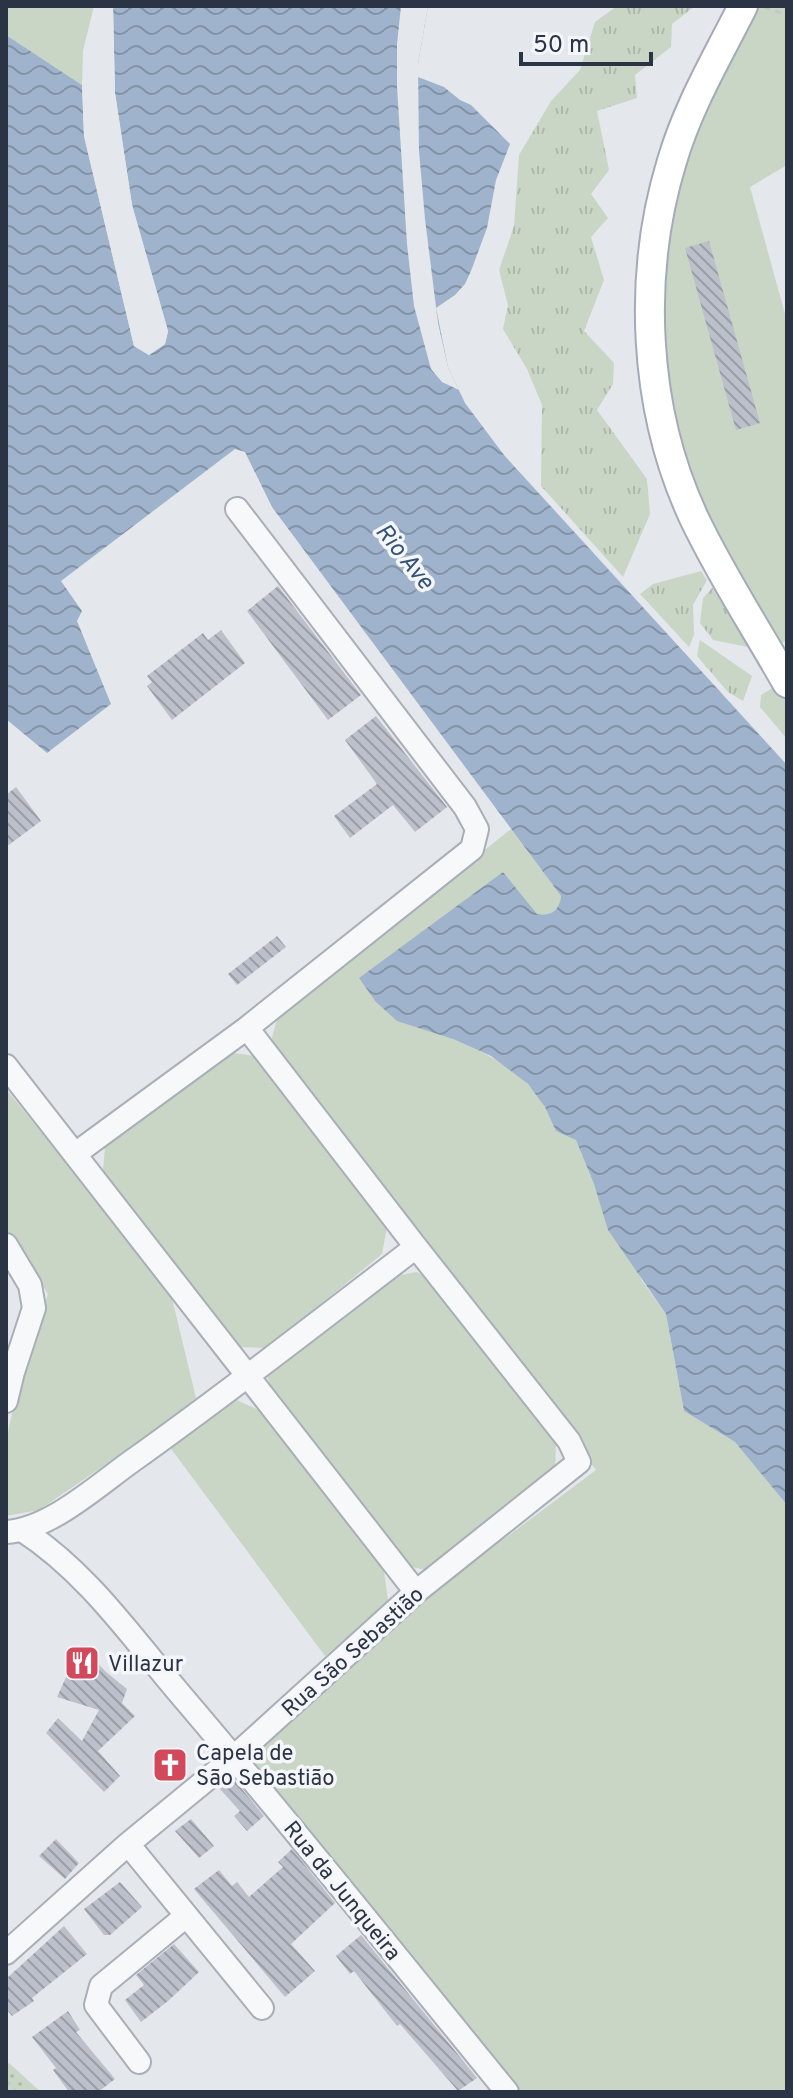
<svg xmlns="http://www.w3.org/2000/svg" width="793" height="2098" viewBox="0 0 793 2098" font-family="Overpass,sans-serif">
	<style>
		.grass { fill: #c9d6c5 }
		.park { fill: url(#park-tufts) }
		.garden { fill: url(#garden-dots) }
		.water { fill: url(#water-waves) }
		.pier { fill: #e4e7ec }
		.building { fill: url(#building-back-hatch) }
		.lines { fill: none; stroke-linecap: round; stroke-linejoin: round }
		.minor-casing { stroke: #a9aeb7; stroke-width: 26 }
		.major-casing { stroke: #a3abb8; stroke-width: 32 }
		.path { stroke: #c2c5cb; stroke-width: 3; stroke-dasharray: 6 6; stroke-linecap: butt }
		.minor { stroke: #f7f8fa; stroke-width: 22 }
		.major { stroke: #fff; stroke-width: 28 }
		.labels { text-anchor: middle; stroke-width: 7; stroke-linejoin: round; paint-order: stroke }
		.street-label { font-size: 22px; fill: #2b3445; stroke: #f4f6f9 }
		.poi-label { font-size: 22px; fill: #2b3445; stroke: #f4f6f9; text-anchor: start }
		.water-label { font-size: 24px; font-style: italic; fill: #34527a; stroke: #f4f6f9 }
	</style>
	<defs>
		<pattern id="park-tufts" width="24" height="20" patternUnits="userSpaceOnUse" patternTransform="scale(2)"><rect width="24" height="20" fill="#c9d6c5"/><path d="M3 7l-1-3M5 7V3M7 7l1-3M15 17l-1-3M17 17v-4M19 17l1-3" fill="none" stroke="#adb8ab"/></pattern>
		<pattern id="garden-dots" width="8" height="8" patternUnits="userSpaceOnUse" patternTransform="scale(2)"><rect width="8" height="8" fill="#c9d6c5"/><path d="M2 2h.1M6 6h.1" fill="none" stroke="#adb8ab" stroke-width="1.8" stroke-linecap="round"/></pattern>
		<pattern id="water-waves" width="16" height="10" patternUnits="userSpaceOnUse" patternTransform="scale(2)"><rect width="16" height="10" fill="#9fb4cc"/><path d="M0 5q4-4 8 0t8 0" fill="none" stroke="#8293a7"/></pattern>
		<pattern id="building-back-hatch" width="6" height="6" patternUnits="userSpaceOnUse" patternTransform="scale(2)"><rect width="6" height="6" fill="#bbc0ca"/><path d="M-1 5l2 2M0 0l6 6M5-1l2 2" fill="none" stroke="#989da6"/></pattern>
	</defs>
	<rect width="100%" height="100%" fill="#e4e7ec"/>
	<path class="grass" d="M 6,6 L 94,6 L 83,51 L 82,85 L 6,35 Z
		M 755,6 L 787,6 L 787,165 L 750,187 L 787,321 L 787,640 L 777,646 L 705,513 L 684,468 L 668,404 L 660,286 L 668,215 L 700,115 Z
		M 777,685 L 787,703 L 787,739 L 760,707 L 761,695 Z
		M 511,829 L 561,896 C 559,911 552,916 537,914 L 453,1039 C 488,1054 525,1072 545,1107 C 550,1114 553,1123 556,1131 L 576,1139 L 594,1184 L 642,1281 L 666,1314 L 684,1411 L 735,1442 L 787,1505 L 787,2092 L 522,2092 L 252,1766 L 260,1742 L 428,1596 L 596,1470 L 271,1041 L 278,1016 Z
		M 233,1053 L 255,1056 L 387,1227 L 382,1254 L 267,1348 L 238,1347 L 103,1171 L 105,1147 Z
		M 6,1089 L 170,1290 L 196,1398 L 156,1430 L 39,1510 L 6,1516 L 6,1441 L 19,1381 L 48,1294 L 6,1229 Z
		M 417,1272 L 428,1279 L 556,1443 L 555,1473 L 430,1571 L 403,1565 L 275,1398 L 266,1374 L 390,1277 Z
		M 234,1399 L 259,1410 L 384,1571 L 389,1607 L 325,1656 L 169,1446 Z"/>
	<path class="park" d="M 617,6 L 695,6 L 672,24 L 671,47 L 635,75 L 637,98 L 597,111 L 609,170 L 591,194 L 608,218 L 591,237 L 604,280 L 584,331 L 614,363 L 613,384 L 597,410 L 647,479 L 650,514 L 623,577 L 541,486 L 542,405 L 527,369 L 503,329 L 508,305 L 499,270 L 514,226 L 519,155 L 551,101 L 580,70 L 595,22 Z
		M 701,571 L 707,580 L 693,605 L 694,635 L 689,647 L 640,594 L 653,584 Z
		M 714,586 L 753,648 L 713,640 L 700,623 L 703,598 Z
		M 700,640 L 752,676 L 743,701 L 728,692 L 697,656 Z"/>
	<path class="garden" d="M 9,2063 L 41,2092 L 6,2092 L 6,2065 Z"/>
	<path class="water" d="M 113,6 L 428,6 L 418,64 L 418,77 L 444,87 L 460,100 L 471,105 L 510,144 L 496,180 L 487,228 L 471,271 L 465,284 L 455,295 L 436,308 L 448,367 L 465,403 L 504,455 L 787,765 L 787,1505 L 735,1442 L 684,1411 L 666,1314 L 608,1230 L 594,1184 L 576,1140 L 556,1131 L 545,1107 L 528,1084 L 491,1056 L 453,1039 L 397,1021 L 376,1002 L 359,978 L 503,872 L 537,914 C 552,916 559,911 561,896 L 272,507 L 245,452 L 235,449 L 61,581 L 82,611 L 77,621 L 111,704 L 47,753 L 6,719 L 6,35 L 82,85 L 84,136 L 134,346 L 149,355 L 165,344 L 168,331 L 132,205 L 115,93 Z"/>
	<path class="pier" d="M 109,6 L 113,6 L 115,93 L 132,205 L 168,331 L 165,344 L 149,355 L 134,346 L 84,136 L 82,80 L 86,84 L 88,135 L 137,344 L 148,350 L 162,341 L 164,331 L 128,206 L 111,93 Z
		M 401,6 L 428,6 L 418,64 L 419,151 L 425,219 L 438,323 L 448,367 L 459,390 L 442,382 L 431,369 L 414,306 L 407,244 L 397,87 L 397,44 Z"/>
	<path class="building" d="M 709,241 L 760,423 L 736,430 L 685,248 Z
		M 278,586 L 361,695 L 328,720 L 247,611 Z
		M 221,630 L 245,663 L 172,720 L 147,686 L 152,682 L 147,676 L 203,633 L 208,640 Z
		M 376,716 L 447,807 L 415,832 L 393,805 L 350,838 L 334,816 L 377,784 L 345,740 Z
		M 16,787 L 41,821 L 6,847 L 6,795 Z
		M 277,936 L 286,947 L 237,985 L 228,974 Z
		M 78,1651 L 87,1652 L 106,1672 L 127,1689 L 122,1703 L 135,1716 L 98,1751 L 120,1776 L 104,1792 L 46,1733 L 58,1718 L 82,1741 L 99,1710 L 57,1697 Z
		M 233,1778 L 264,1816 L 247,1831 L 234,1816 L 240,1811 L 219,1788 Z
		M 191,1819 L 214,1846 L 199,1858 L 175,1831 Z
		M 56,1839 L 79,1863 L 65,1879 L 39,1856 Z
		M 292,1849 L 335,1903 L 291,1944 L 315,1971 L 285,1997 L 194,1889 L 219,1870 L 232,1886 L 237,1882 L 249,1897 L 283,1867 L 278,1862 Z
		M 120,1882 L 142,1907 L 110,1935 L 104,1935 L 84,1909 Z
		M 64,1926 L 87,1954 L 32,1998 L 34,2001 L 12,2016 L 6,2009 L 6,1979 Z
		M 361,1935 L 456,2052 L 477,2078 L 458,2091 L 400,2024 L 397,2026 L 354,1971 L 350,1974 L 336,1956 Z
		M 174,1944 L 199,1972 L 168,2001 L 141,2022 L 125,2000 L 144,1985 L 136,1975 Z
		M 68,2011 L 80,2030 L 76,2032 L 115,2079 L 98,2092 L 69,2092 L 53,2070 L 56,2068 L 32,2037 Z"/>
	<g class="lines">
		<defs>
			<path id="minor" d="M 6,1066 L 416,1592
				M 75,1154 L 247,1028 L 472,849 L 477,829 L 465,807 L 237,509
				M 6,1245 L 30,1285 L 34,1308 L 13,1372 L 6,1401
				M 22,1530 C 89,1573 135,1642 186,1701 C 295,1829 400,1961 507,2092
				M 6,1532 C 49,1530 97,1486 132,1461 C 229,1392 322,1319 416,1247
				M 128,1844 L 262,2008
				M 6,1953 L 128,1844 L 234,1757 L 416,1592 L 579,1462 L 569,1441 L 416,1247 L 247,1028
				M 139,2062 L 96,2005 L 101,1986 L 186,1916"/>
			<path id="major" d="M 743,6 C 718,56 688,106 672,161 C 637,275 643,409 694,518 C 721,575 756,628 787,683"/>
		</defs>
		<use href="#minor" class="minor-casing"/>
		<use href="#major" class="major-casing"/>
		<path class="path" d="M 764,7 L 787,15
			M 6,2080 L 16,2092"/>
		<use href="#minor" class="minor"/>
		<use href="#major" class="major"/>
	</g>
	<defs>
		<symbol id="restaurant-square" viewBox="-11 -11 22 22"><rect x="-9" y="-9" width="18" height="18" rx="4" fill="#d1495b" stroke="#f4f6f9"/><path d="M-5-6h1v4h1v-4h1v4h1v-4h1v5L-1.5 .5V6h-2V.5L-5-1ZM5-6V6H3V1.5H1.5Q1.5-4 5-6Z" fill="#fff"/></symbol>
		<symbol id="church-square" viewBox="-11 -11 22 22"><rect x="-9" y="-9" width="18" height="18" rx="4" fill="#d1495b" stroke="#f4f6f9"/><path d="M-1.2-6h2.4v3.5h3.3v2.4h-3.3V6h-2.4V-.1h-3.3v-2.4h3.3Z" fill="#fff"/></symbol>
	</defs>
	<g fill-rule="evenodd">
		<use href="#restaurant-square" x="62" y="1643" width="40" height="40"/>
		<use href="#church-square" x="150" y="1745" width="40" height="40"/>
	</g>
	<g class="labels">
		<g class="street-label">
			<text transform="translate(352 1651) rotate(-42)" y="8">Rua São Sebastião</text>
			<text transform="translate(343 1890) rotate(51)" y="8">Rua da Junqueira</text>
		</g>
		<g class="poi-label">
			<text x="108" y="1671">Villazur</text>
			<text x="196" y="1760">Capela de<tspan x="196" dy="25">São Sebastião</tspan></text>
		</g>
		<g class="water-label">
			<text transform="translate(405 556) rotate(51)" y="8">Rio Ave</text>
		</g>
	</g>
	<rect width="793" height="2098" fill="none" stroke="#2b3445" stroke-width="16"/>
	<path d="M521 52v12h130v-12" fill="none" stroke="#2b3445" stroke-width="4"/>
	<text x="533" y="52" font-size="24" fill="#2b3445" stroke="#f4f6f9" stroke-width="6" paint-order="stroke">50 m</text>
</svg>
